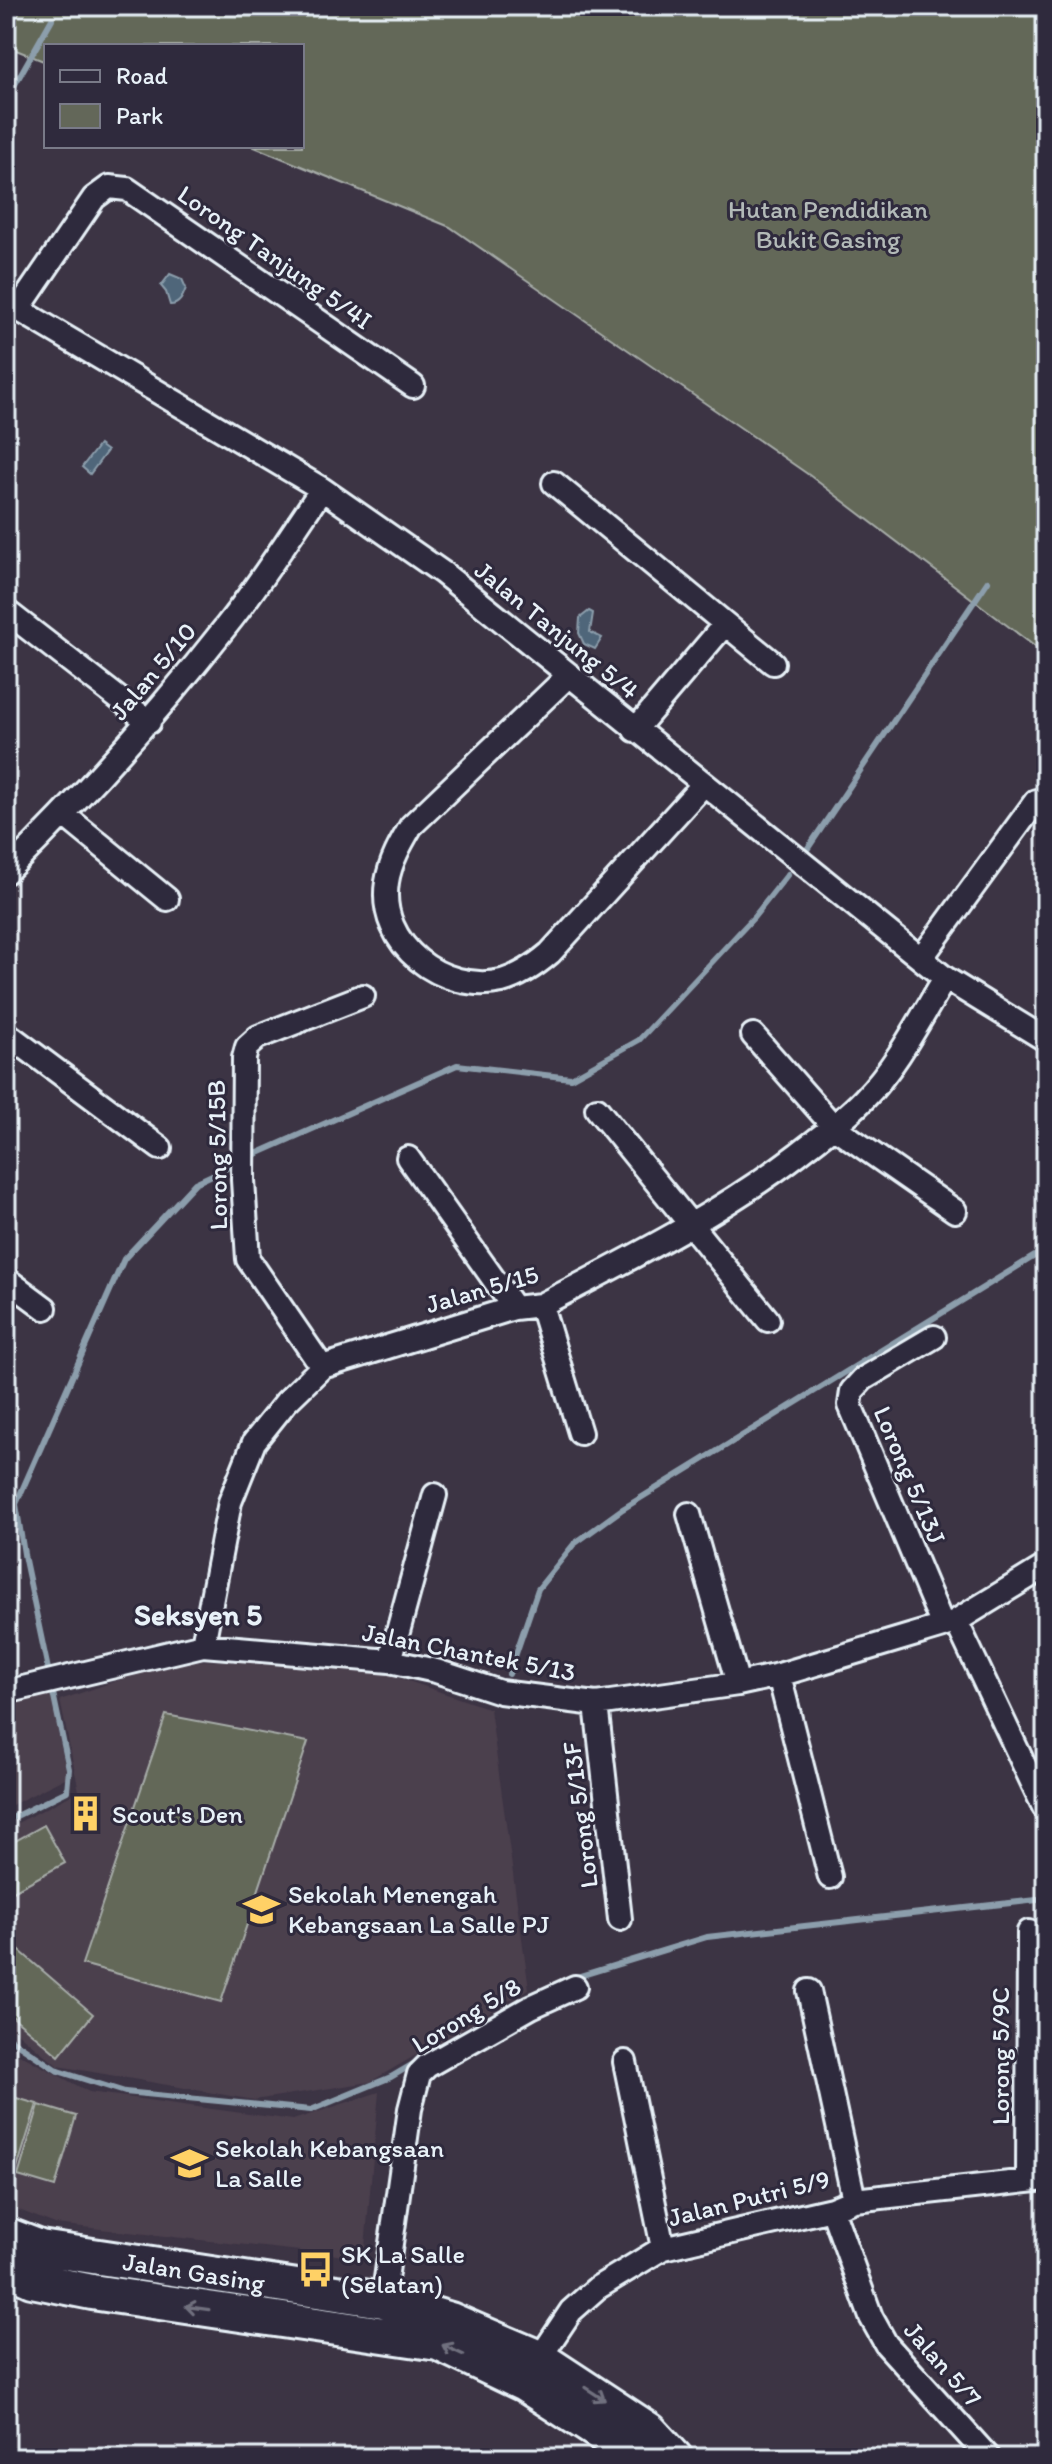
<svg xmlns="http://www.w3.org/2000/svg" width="1052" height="2464" viewBox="0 0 1052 2464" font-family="Itim,sans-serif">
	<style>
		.built { fill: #4c3f4d }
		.green { fill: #636759; stroke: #a6aca8; stroke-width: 2 }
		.water { fill: #4f667a; stroke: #8c9eac; stroke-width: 2 }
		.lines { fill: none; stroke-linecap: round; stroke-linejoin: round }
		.stream { stroke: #8c9eac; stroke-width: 6 }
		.street-casing { stroke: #e8f1f8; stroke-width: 28 }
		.primary-casing { stroke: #e8f1f8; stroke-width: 40 }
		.street { stroke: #2f2a3d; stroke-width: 22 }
		.primary { stroke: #2f2a3d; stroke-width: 34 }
		.oneway { stroke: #70707e }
		.labels { text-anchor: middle; stroke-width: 6; stroke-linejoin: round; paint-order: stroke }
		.park-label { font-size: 26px; fill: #b3bab8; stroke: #2f2a3d }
		.street-label { font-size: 26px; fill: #e8f1f8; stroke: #2f2a3d }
		.poi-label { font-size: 26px; fill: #e8f1f8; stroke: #2f2a3d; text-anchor: start }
		.quarter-label { font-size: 30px; font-weight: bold; fill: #e8f1f8; stroke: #2f2a3d }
	</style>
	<rect width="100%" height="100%" fill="#3c3444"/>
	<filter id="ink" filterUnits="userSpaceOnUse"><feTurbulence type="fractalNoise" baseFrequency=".0125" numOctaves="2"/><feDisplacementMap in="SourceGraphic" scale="16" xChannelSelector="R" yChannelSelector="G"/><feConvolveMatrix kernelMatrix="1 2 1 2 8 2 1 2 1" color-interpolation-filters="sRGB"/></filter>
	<g filter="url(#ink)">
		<path class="built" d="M 178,1660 L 226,1661 L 388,1674 L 490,1709 L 529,1989 L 370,2082 L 254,2100 L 58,2066 L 6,2023 L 6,1829 L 79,1791 L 60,1700 Z
			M 50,1692 L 67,1777 L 6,1808 L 6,1708 Z
			M 6,2047 L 89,2092 L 293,2120 L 379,2092 L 364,2258 L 55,2224 L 6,2205 Z"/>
		<path class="green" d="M 6,6 L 1046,6 L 1046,655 L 809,475 L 450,227 L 252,146 L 302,146 L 302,46 L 46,46 L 46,62 L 6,46 Z
			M 166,1715 L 308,1742 L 221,2002 L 82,1964 Z
			M 44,1825 L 65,1863 L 6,1895 L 6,1846 Z
			M 6,1939 L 93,2014 L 59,2056 L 6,2011 Z
			M 6,2095 L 37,2104 L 15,2175 L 6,2172 Z
			M 39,2105 L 76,2116 L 55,2187 L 18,2176 Z"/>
		<path class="water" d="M 170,274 L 182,279 L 186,288 C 183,296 180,305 170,305 L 166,292 L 161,286 Z
			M 99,445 L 107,451 L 90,474 L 82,467 Z
			M 589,611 L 593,613 L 590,632 L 602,638 L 595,649 L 584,644 L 579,633 L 580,618 Z"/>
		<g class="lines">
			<path class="stream" d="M 6,100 L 52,19
				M 804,854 L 988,581
				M 256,1154 L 457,1065 L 571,1078 L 639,1040 L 754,917 L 788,874
				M 509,1674 L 538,1589 L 574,1544 L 621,1510 L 1046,1249
				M 6,1821 L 67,1791 L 69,1769 L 25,1560 L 16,1504 L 124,1259 L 195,1183 L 227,1168
				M 570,1979 L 707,1937 L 1046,1899
				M 537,1993 L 559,1983
				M 6,2036 L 58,2071 L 125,2092 L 311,2110 L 391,2077 L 420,2060"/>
			<defs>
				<path id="street" d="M 6,302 L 322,489 L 443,573 L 945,978 L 1046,1040
					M 19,308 L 94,198 L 109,187 L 127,189 L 413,386
					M 554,483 L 773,663
					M 6,611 L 149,722
					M 569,675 L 411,826 C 401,843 390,862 387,882 C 377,945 443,994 502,981 C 520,976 536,965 550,953 L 703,785
					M 635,730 L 725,624
					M 64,815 L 167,899
					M 6,872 C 85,794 159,712 227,625 C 261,582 291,534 322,489
					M 922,957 L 1036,801
					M 6,1033 L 160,1148
					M 753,1035 L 834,1127 L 955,1211
					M 597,1109 L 768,1320
					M 408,1158 L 514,1308
					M 6,1279 L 45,1308
					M 541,1305 L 580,1433
					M 934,1337 L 863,1379 L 852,1391 L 850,1405 L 943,1626
					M 322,1367 L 248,1259 L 243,1180 L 244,1058 L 247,1047 L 258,1037 L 363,996
					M 689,1514 L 738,1684
					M 956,1621 L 1044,1807
					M 203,1645 L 230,1502 L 254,1442 L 286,1402 L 322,1367 L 514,1308 L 541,1305 C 631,1258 718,1215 798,1154 C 821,1136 844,1120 864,1099 C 898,1064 920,1019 945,978
					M 390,1661 L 435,1495
					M 779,1675 L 830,1877
					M 6,1692 L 203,1645 L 390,1661 L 436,1671 L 500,1692 L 596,1704 L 738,1684 L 779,1675 L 943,1626 L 956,1621 L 1046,1566
					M 596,1704 L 620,1919
					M 809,1991 L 854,2200
					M 625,2062 L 663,2248
					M 1028,2180 L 1029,1932
					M 832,2209 L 871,2317 L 886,2344 L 989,2458
					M 383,2300 L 410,2109 L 419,2074 L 427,2066 L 531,2007 L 575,1987
					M 533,2368 L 571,2311 L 597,2288 L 663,2248 L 832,2209 L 854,2200 L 1046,2179"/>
				<path id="primary" d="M 6,2235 L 40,2248 L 383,2300 L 450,2320 L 539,2358 L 650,2431 L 675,2458
					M 6,2268 L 32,2280 L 92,2292 L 438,2343 L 524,2384 L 639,2458"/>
			</defs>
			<use href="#street" class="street-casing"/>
			<use href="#primary" class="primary-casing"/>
			<use href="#street" class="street"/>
			<use href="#primary" class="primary"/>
		</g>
		<defs><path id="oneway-shaft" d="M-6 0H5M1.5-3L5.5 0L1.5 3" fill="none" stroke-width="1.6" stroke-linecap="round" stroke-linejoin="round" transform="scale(2)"/></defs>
		<g class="oneway">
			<use href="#oneway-shaft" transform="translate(197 2308) rotate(-172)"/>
			<use href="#oneway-shaft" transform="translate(453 2350) rotate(-155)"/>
			<use href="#oneway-shaft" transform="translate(595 2394) rotate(33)"/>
		</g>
	</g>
	<defs>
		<symbol id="building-bare" viewBox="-9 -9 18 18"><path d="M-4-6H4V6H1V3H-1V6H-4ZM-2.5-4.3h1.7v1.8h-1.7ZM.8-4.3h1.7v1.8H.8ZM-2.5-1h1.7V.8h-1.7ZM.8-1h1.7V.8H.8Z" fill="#ffd166" stroke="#2f2a3d" stroke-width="2.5" paint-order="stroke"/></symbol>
		<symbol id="school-bare" viewBox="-9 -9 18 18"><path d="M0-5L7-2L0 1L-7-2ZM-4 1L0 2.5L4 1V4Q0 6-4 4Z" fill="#ffd166" stroke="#2f2a3d" stroke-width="2.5" paint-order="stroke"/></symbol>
		<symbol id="bus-bare" viewBox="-9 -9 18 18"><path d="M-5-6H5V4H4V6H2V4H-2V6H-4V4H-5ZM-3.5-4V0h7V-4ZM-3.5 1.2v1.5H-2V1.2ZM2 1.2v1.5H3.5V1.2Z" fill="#ffd166" stroke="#2f2a3d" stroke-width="2.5" paint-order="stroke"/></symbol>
	</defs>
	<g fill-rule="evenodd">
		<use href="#building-bare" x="60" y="1788" width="51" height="51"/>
		<use href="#school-bare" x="236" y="1884" width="51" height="51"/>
		<use href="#school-bare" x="164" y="2138" width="51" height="51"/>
		<use href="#bus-bare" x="290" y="2244" width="51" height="51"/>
	</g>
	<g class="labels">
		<g class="park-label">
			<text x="828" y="218">Hutan Pendidikan<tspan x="828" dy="30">Bukit Gasing</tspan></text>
		</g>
		<g class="street-label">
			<text transform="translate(275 257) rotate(35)" y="9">Lorong Tanjung 5/4I</text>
			<text transform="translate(557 630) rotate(39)" y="9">Jalan Tanjung 5/4</text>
			<text transform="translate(153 671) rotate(-50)" y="9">Jalan 5/10</text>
			<text transform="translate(217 1155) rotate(-91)" y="9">Lorong 5/15B</text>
			<text transform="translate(482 1289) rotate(-16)" y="9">Jalan 5/15</text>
			<text transform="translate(910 1475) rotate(67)" y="9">Lorong 5/13J</text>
			<text transform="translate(469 1652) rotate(11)" y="9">Jalan Chantek 5/13</text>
			<text transform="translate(580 1815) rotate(-97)" y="9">Lorong 5/13F</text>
			<text transform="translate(466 2015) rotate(-31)" y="9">Lorong 5/8</text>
			<text transform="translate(1000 2056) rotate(-90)" y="9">Lorong 5/9C</text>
			<text transform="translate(749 2198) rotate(-14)" y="9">Jalan Putri 5/9</text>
			<text transform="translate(194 2272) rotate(9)" y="9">Jalan Gasing</text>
			<text transform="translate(943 2364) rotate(49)" y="9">Jalan 5/7</text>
		</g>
		<g class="poi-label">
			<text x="112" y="1823">Scout's Den</text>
			<text x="288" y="1903">Sekolah Menengah<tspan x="288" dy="30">Kebangsaan La Salle PJ</tspan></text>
			<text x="215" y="2157">Sekolah Kebangsaan<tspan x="215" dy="30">La Salle</tspan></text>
			<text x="341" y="2263">SK La Salle<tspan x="341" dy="30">(Selatan)</tspan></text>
		</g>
		<g class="quarter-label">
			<text x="198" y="1625">Seksyen 5</text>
		</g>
	</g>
	<rect width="1052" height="2464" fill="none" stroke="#2f2a3d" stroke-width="32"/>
	<rect x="16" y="16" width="1020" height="2432" fill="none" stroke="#e8f1f8" stroke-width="3" filter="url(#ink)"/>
	<rect x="44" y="44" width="260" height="104" fill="#2f2a3d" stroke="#797a88" stroke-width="2"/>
	<rect x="60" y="70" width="40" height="12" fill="#2f2a3d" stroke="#797a88" stroke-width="2"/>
	<text x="116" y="84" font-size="24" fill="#e8f1f8">Road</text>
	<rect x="60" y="104" width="40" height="24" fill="#636759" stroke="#797a88" stroke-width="2"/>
	<text x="116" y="124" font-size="24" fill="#e8f1f8">Park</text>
</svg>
